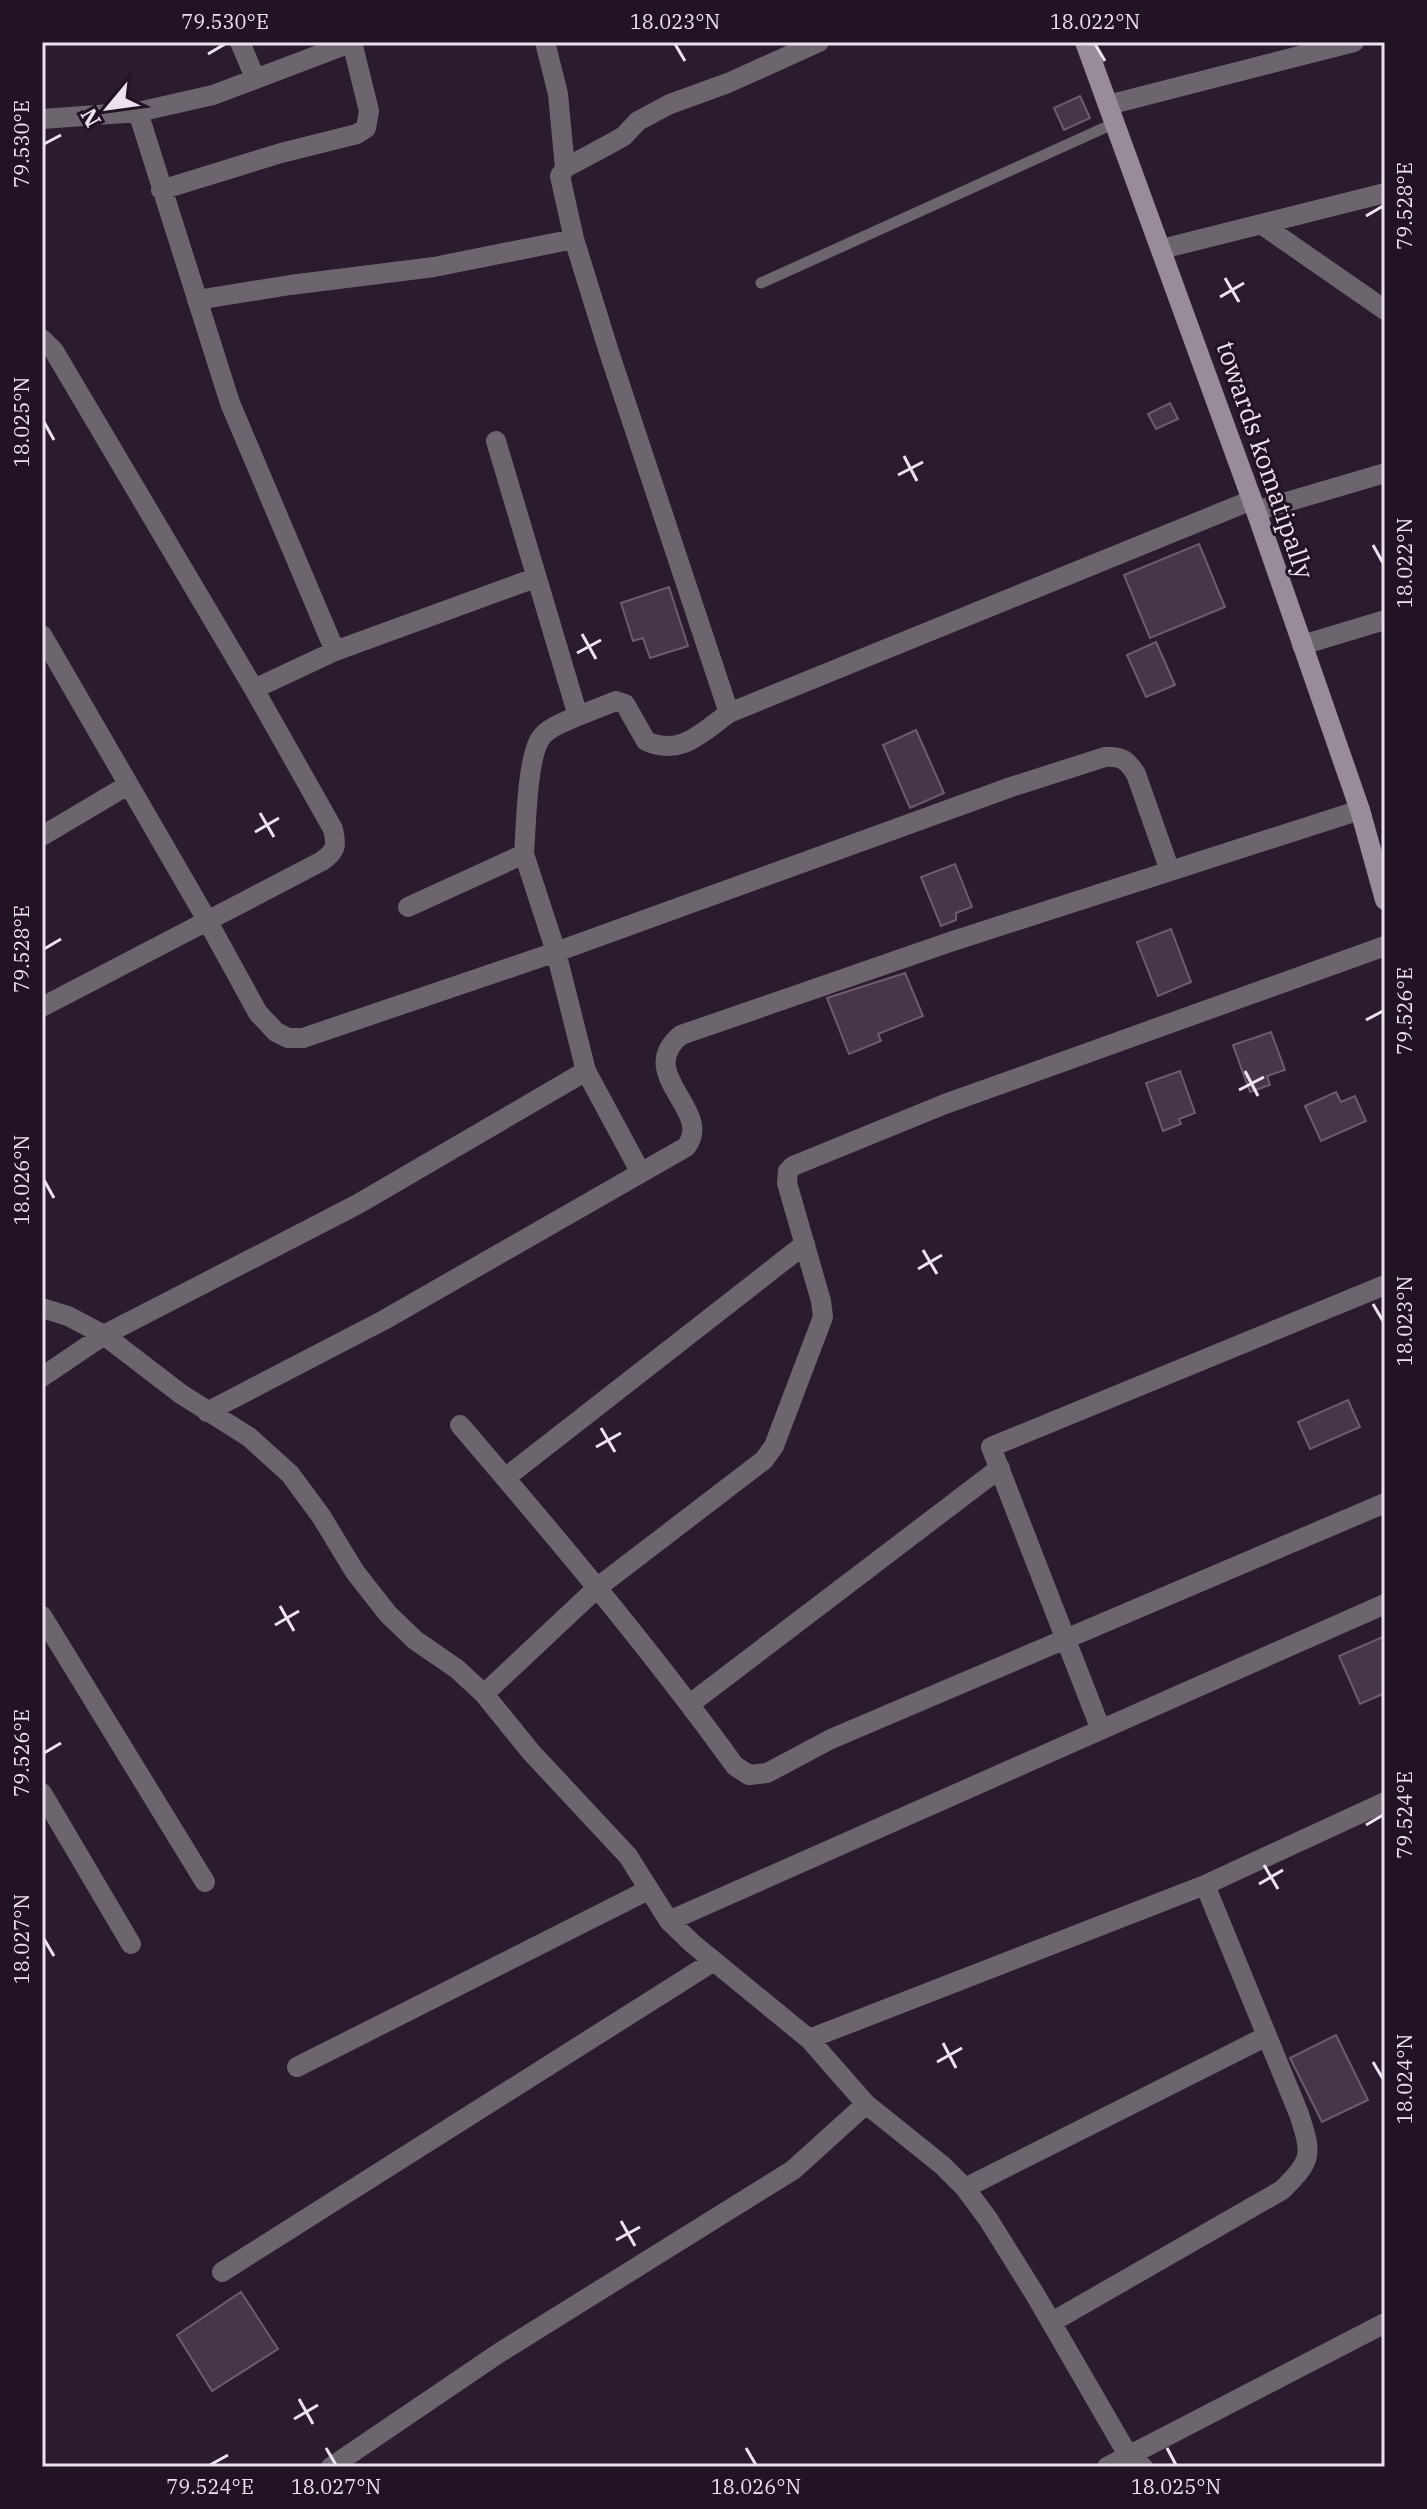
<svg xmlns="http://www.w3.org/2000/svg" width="1427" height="2509" viewBox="0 0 1427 2509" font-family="'IBM Plex Serif',serif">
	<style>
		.building { fill: #463649; stroke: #6d5b70; stroke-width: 2 }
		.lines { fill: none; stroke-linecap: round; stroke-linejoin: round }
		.lane { stroke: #6d656e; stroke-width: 11 }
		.street { stroke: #6d656e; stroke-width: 20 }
		.secondary { stroke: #988b9a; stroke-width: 20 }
		.ticks { fill: none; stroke: #ece2ee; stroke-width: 3 }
		.labels { text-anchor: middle; stroke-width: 6; stroke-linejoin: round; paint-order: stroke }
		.street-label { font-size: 26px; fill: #ece2ee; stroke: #211224 }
		.neatline { fill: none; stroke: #ece2ee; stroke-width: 3 }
		.ticks-label { font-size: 20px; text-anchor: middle; fill: #ece2ee }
	</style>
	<rect width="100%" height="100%" fill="#2b1b2e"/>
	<path class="building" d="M 1080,96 L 1090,118 L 1064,130 L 1054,108 Z
		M 1170,403 L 1178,419 L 1156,429 L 1148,414 Z
		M 1199,544 L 1225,607 L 1150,638 L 1124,575 Z
		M 669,587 L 688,646 L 650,658 L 643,638 L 633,641 L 621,603 Z
		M 1156,642 L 1175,685 L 1146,697 L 1127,655 Z
		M 916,730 L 944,793 L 910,808 L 883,745 Z
		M 955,864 L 972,907 L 956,913 L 956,920 L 941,926 L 921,877 Z
		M 1171,929 L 1191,982 L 1158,996 L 1137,942 Z
		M 905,973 L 923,1016 L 878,1034 L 881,1041 L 849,1054 L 827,998 Z
		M 1271,1032 L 1285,1070 L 1267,1076 L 1270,1085 L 1250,1092 L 1233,1045 Z
		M 1180,1071 L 1195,1113 L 1179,1119 L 1181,1124 L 1163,1131 L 1146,1083 Z
		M 1336,1092 L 1341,1102 L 1355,1096 L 1366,1121 L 1321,1141 L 1305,1106 Z
		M 1348,1400 L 1360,1427 L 1310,1449 L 1298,1422 Z
		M 1385,1636 L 1385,1693 L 1360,1704 L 1339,1656 Z
		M 1336,2035 L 1368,2100 L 1322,2122 L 1290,2058 Z
		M 241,2292 L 278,2349 L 212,2391 L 177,2335 Z"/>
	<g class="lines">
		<path class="lane" d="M 761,283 L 1115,123"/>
		<path class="street" d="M 240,42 L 255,78
			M 545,42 L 558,94 L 565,168
			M 1108,105 L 1354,42
			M 138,112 L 230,403 L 335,651
			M 42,119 L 138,112 L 213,95 L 353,42
			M 161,190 L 281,153 L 357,134 L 366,128 L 369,111 L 352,42
			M 1261,224 L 1385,310
			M 1162,249 L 1385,193
			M 197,300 L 290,285 L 434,267 L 574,239
			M 42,339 L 54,351 L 254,689 L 333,829 C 337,846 336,851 322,861 L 42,1007
			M 1256,511 L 1385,473
			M 42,635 L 207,920 L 258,1013 L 276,1032 L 288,1038 L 303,1038 L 556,952 L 1011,787 L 1105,757 C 1122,756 1127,760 1136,774 L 1170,871
			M 1302,645 L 1385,620
			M 254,689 L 335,651 L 535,578
			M 729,713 L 1252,500
			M 578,716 L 616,701 L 625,704 L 646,741 C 681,757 702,732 729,713 L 609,352 L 574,239 L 560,176 L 565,168 L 608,145 L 624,136 L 638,121 L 670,104 L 728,83 L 819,42
			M 42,836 L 128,785
			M 524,854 L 556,952 L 586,1071 L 641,1173
			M 408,907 L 524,854 C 526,827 527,760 540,739 C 548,727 565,722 578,716 L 496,441
			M 42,1308 L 68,1316 L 104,1335 L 181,1394 L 249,1437 L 290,1474 L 321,1516 L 355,1572 L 388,1614 L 415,1640 L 457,1669 L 484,1694 L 531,1752 L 628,1856 L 669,1921 L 693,1944 L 809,2039 L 866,2104 L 942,2165 L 965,2188 L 988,2219 L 1036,2296 L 1128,2455 L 1143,2467
			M 42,1377 L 104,1335 L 358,1204 L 586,1071
			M 207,1412 L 384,1320 L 686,1147 C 715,1111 633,1074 681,1035 L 950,942 L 1360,810
			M 460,1425 C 555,1536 649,1647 735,1766 L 749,1775 L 767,1773 L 831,1739 L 1385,1503
			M 505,1478 L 805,1244
			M 42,1616 L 205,1882
			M 484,1694 L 598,1587 L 764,1460 L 774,1446 L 823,1317 L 821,1301 L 787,1183 L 788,1171 L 793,1166 L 945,1104 L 1385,946
			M 690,1704 L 1000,1468
			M 1101,1730 L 991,1447 L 1385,1285
			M 42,1793 L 131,1944
			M 669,1921 L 1385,1604
			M 809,2039 L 1205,1885 L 1385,1802
			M 297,2067 L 648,1890
			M 965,2188 L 1267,2036
			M 222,2272 L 714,1961
			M 1052,2322 L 1282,2190 C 1313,2160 1312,2154 1299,2114 L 1205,1885
			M 331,2467 L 499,2353 L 793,2170 L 866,2104
			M 1107,2467 L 1385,2323"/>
		<path class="secondary" d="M 1085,42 L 1256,511 L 1360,810 L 1385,900"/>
	</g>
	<path class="ticks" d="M 675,44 L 685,61M 1095,44 L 1105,61M 208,54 L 225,44M 44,144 L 61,135M 1366,216 L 1383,206M 1225,278 L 1239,302M 1220,297 L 1244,283M 44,422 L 54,440M 904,456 L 917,481M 898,475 L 923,462M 1373,545 L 1383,563M 582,634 L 596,659M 577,653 L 601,640M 260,813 L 274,837M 255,832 L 279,818M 44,949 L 61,939M 1366,1020 L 1383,1011M 1245,1071 L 1258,1096M 1239,1090 L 1264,1077M 44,1180 L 54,1198M 923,1250 L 937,1274M 918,1269 L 942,1255M 1373,1304 L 1383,1321M 601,1428 L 615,1452M 596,1447 L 621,1433M 280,1606 L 294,1631M 275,1625 L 299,1611M 44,1753 L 61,1743M 1366,1825 L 1383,1815M 1264,1865 L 1278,1889M 1259,1884 L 1283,1870M 44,1939 L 54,1956M 943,2043 L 956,2068M 937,2062 L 962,2048M 1373,2062 L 1383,2079M 621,2221 L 635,2246M 616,2240 L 640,2227M 299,2399 L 313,2424M 294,2419 L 318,2405M 326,2448 L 336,2465M 746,2448 L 756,2465M 1167,2448 L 1176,2465M 210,2465 L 228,2455"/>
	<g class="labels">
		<g class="street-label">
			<text transform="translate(1265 460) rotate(71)" y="9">towards komatipally</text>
		</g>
	</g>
	<rect width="1427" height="2509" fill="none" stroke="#211224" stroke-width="88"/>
	<g transform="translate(108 108) rotate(241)" stroke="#211224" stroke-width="6" paint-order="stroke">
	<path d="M0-6L14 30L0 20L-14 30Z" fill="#ece2ee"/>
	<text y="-12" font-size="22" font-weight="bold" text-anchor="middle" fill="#ece2ee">N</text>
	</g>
	<rect x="44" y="44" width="1339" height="2421" class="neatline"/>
	<g class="ticks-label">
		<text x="225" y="29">79.530°E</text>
		<text x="675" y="29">18.023°N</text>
		<text x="1095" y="29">18.022°N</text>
		<text transform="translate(22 144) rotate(-90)" y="7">79.530°E</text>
		<text transform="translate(1405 206) rotate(-90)" y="7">79.528°E</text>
		<text transform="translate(22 422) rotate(-90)" y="7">18.025°N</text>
		<text transform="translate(1405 563) rotate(-90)" y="7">18.022°N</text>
		<text transform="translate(22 949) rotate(-90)" y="7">79.528°E</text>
		<text transform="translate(1405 1011) rotate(-90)" y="7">79.526°E</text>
		<text transform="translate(22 1180) rotate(-90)" y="7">18.026°N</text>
		<text transform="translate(1405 1321) rotate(-90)" y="7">18.023°N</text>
		<text transform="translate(22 1753) rotate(-90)" y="7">79.526°E</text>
		<text transform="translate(1405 1815) rotate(-90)" y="7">79.524°E</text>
		<text transform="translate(22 1939) rotate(-90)" y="7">18.027°N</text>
		<text transform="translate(1405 2079) rotate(-90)" y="7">18.024°N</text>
		<text x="210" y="2494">79.524°E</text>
		<text x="336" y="2494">18.027°N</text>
		<text x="756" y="2494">18.026°N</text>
		<text x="1176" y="2494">18.025°N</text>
	</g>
</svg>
